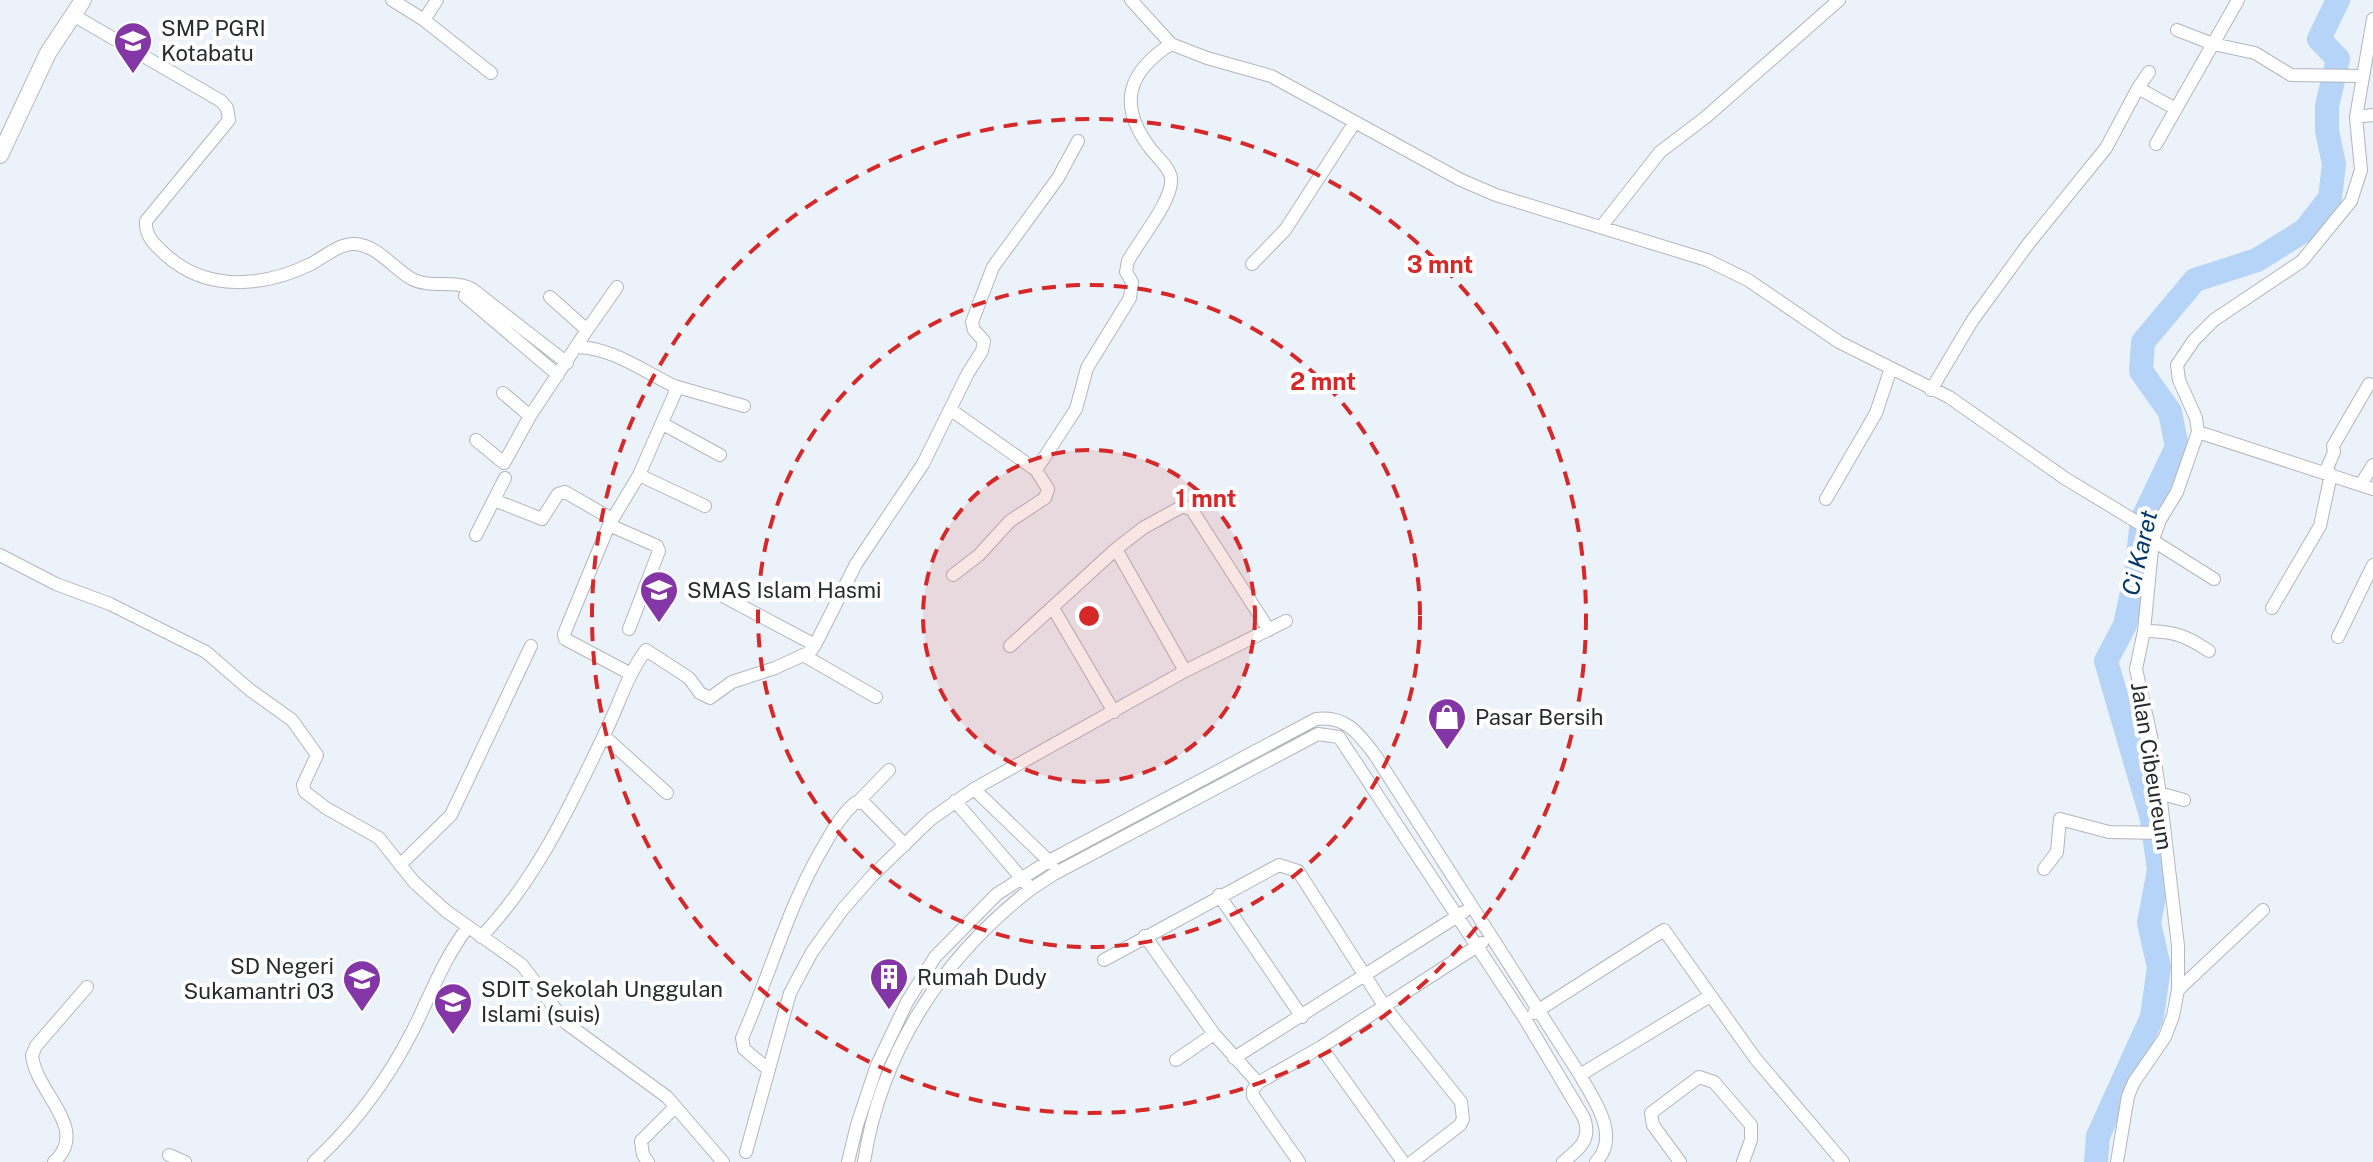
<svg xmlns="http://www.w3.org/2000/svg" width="2373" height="1162" viewBox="0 0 2373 1162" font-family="'Public Sans',sans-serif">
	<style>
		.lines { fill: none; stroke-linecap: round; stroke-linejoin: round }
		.river { stroke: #b6d4f7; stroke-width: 24 }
		.minor-casing { stroke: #b1b6bd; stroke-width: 14 }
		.secondary-casing { stroke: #b1b6bd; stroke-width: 18 }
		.minor { stroke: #fff; stroke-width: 12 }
		.secondary { stroke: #fff; stroke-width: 16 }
		.ring { fill: none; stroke: #d62828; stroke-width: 4; stroke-dasharray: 14 10 }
		.labels { text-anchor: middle; stroke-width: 8; stroke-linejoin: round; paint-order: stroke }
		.poi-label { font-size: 22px; fill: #282a2d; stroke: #fff; text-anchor: start }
		.street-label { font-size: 22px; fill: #282a2d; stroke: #fff }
		.water-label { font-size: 24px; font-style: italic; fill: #013769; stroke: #fff }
		.centre { fill: #d62828; stroke: #fff; stroke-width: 4 }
		.ring-label { font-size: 24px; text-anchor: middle; font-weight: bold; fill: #d62828; stroke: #fff; stroke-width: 8; stroke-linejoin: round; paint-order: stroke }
	</style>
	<rect width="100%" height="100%" fill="#ebf2f9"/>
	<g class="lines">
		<path class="river" d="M 2096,1162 L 2098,1136 L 2152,1017 L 2159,967 L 2149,923 L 2159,870 L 2152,819 L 2106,661 L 2125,625 L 2136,574 L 2142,520 L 2177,447 L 2170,412 L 2141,371 L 2143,342 L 2195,280 L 2257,260 L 2305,230 L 2330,198 L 2334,164 L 2327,131 L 2327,106 L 2338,59 L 2319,39 L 2338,0"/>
		<defs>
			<path id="minor" d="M 392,0 L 424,20 L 491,73
				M 1131,0 L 1171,44 L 1207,58 L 1271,76 L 1461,180 L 1496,195 L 1707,260 L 1748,280 L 1839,342 L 1949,397 L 2066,479 L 2142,525 L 2156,529
				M 73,15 L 221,101 L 227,108 L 229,120 L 146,221 C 145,237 156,246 167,256 C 208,292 264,287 311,264 C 324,257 340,243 355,244 C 377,245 394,269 412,279 C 431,289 453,279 472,289 L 567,363
				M 424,20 L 437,0
				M 2177,30 L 2213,44 L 2255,53 L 2291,75 L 2362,76
				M 2138,88 L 2174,108
				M 2356,117 L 2373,115
				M 2156,144 L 2238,0
				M 1601,227 L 1660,152 L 1706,117 L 1839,0
				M 1252,264 L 1285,230 L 1355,122
				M 465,296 L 558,375
				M 587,330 L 617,287
				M 577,347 C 613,348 643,371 674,386 L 675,393 L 639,475 L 609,525 L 564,634 L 565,639 L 631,674
				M 674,386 L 744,406
				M 1931,390 L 1972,321 L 2029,243 L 2106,148 L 2138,88 L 2149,72
				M 503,393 L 530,416
				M 951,410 L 1036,470 L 1076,409 L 1087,368 L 1130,298 L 1132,282 L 1126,272 L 1128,261 C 1138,242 1174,199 1171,178 C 1170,168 1156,156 1150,148 C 1117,104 1128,72 1171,44
				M 663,424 L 720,455
				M 2198,432 L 2373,489
				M 476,440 L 504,463 L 530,416 L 587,330 L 550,297
				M 2325,473 L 2334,452 L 2333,446 L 2369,384
				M 639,475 L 705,506
				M 2361,484 L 2373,465
				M 1826,499 L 1876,413 L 1891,368
				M 494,500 L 542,519 L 558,494 L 565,492 L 612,519
				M 609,525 L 657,546 L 659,551 L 629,629
				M 476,535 L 505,478
				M 2152,540 L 2214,579
				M 1116,549 L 1185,671
				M 0,555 L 56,584 L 110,604 L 206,652 L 250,690 L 292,720 L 317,755 L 303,785 L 305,792 L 326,808 L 379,838 L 414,882 L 446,911 L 522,965 L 566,1023 L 667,1097 L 723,1162
				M 953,575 L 979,555 L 1010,521 L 1045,498 L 1048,489 L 1036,470
				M 719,594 L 815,645
				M 1053,608 L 1114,712
				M 2272,608 L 2320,526 L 2331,474
				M 2144,631 C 2173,631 2185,635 2209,651
				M 2338,637 L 2373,565
				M 1010,646 L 1116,549 L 1143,528 L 1183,506 L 1192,510 L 1269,630
				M 803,655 L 876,697
				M 604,736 L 667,793
				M 974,789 L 1052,864
				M 2159,793 L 2184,800
				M 859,801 L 889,770
				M 955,801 L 1031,889 L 1054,874 L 1318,734 L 1339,737 L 1525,1019 L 1584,1118 C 1592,1140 1579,1149 1563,1162
				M 400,865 L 451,815 L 531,646
				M 2044,869 L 2057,852 L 2060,819 L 2109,832 L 2165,833
				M 1219,895 L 1302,1017
				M 1145,936 L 1214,1034
				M 481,937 C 537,879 571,804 605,733 C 619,705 627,675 646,650 L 689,678 L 700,693 L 710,698 L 732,682 L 775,668 L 810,652 L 815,645 L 856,564 L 923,464 L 968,373 L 982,351 L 984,341 L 974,330 L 972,322 L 993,267 L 1058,178 L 1078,141
				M 1104,960 L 1279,865 L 1298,871 L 1385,1007 L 1461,1102 L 1463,1119 L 1460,1125 L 1412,1162
				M 2178,990 L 2263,910
				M 1534,1013 L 1664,930 L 1755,1058 L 1843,1162
				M 1321,1047 L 1403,1162
				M 1234,1058 L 1464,912
				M 1176,1060 L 1214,1034 L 1258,1083 L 1253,1090 L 1253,1096 L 1299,1162
				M 769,1070 L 744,1049 L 742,1038 C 770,975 787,909 822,849 C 832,832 840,816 855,803 L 864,803 L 905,845
				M 1580,1075 L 1710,996
				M 1258,1083 L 1321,1047 L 1482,943
				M 746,1152 L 790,993 L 812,952 L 843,909 L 872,876 L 931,819 L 974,789 L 1185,671 L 1286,621
				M 169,1155 L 185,1162
				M 54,1162 C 91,1129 35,1092 32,1055 L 36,1046 L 87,987
				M 314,1162 C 355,1124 387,1081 413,1030 C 431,994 442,962 467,928
				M 648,1162 L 643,1155 L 641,1141 L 670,1112
				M 848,1162 L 857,1125 L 877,1065 L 907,1002 L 935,957 L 997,894 L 1049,861 L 1316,719 C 1346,715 1359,734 1375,755 L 1580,1075 C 1594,1100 1621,1136 1596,1162
				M 864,1162 C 881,1051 943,957 1031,889
				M 1680,1162 L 1653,1125 L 1651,1113 L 1699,1077 L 1714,1082 L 1751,1125 L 1751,1140 L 1743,1162
				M 2117,1162 L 2128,1096 L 2134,1082 L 2165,1037 L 2173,1016 L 2178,990 L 2178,946 L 2161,801 L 2151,736 L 2136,669 L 2144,631 L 2153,539 L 2160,520 L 2177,492 L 2198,432 L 2196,418 L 2179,380 L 2177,365 L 2194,340 L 2214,320 L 2302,261 L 2351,201 L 2361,170 L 2356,117 L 2373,19"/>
			<path id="secondary" d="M 0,155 L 48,53 L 83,0"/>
		</defs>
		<use href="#minor" class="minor-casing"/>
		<use href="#secondary" class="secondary-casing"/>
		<use href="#minor" class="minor"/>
		<use href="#secondary" class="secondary"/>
	</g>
	<circle cx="1089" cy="616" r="166" fill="#d62828" fill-opacity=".12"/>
	<g class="ring">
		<circle cx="1089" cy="616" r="166"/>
		<circle cx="1089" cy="616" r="331"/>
		<circle cx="1089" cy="616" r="497"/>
	</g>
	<defs>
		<symbol id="school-pin" viewBox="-11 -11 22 30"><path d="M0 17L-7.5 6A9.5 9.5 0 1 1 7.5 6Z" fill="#8536a6" stroke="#fff"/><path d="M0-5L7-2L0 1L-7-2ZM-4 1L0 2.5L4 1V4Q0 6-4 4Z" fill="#fff"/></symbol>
		<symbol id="shop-pin" viewBox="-11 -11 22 30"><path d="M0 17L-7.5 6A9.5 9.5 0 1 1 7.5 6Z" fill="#8536a6" stroke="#fff"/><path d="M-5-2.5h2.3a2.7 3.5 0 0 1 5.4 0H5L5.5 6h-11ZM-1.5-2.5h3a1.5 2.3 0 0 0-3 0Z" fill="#fff"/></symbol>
		<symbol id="building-pin" viewBox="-11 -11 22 30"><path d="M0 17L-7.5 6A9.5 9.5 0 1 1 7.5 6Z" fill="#8536a6" stroke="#fff"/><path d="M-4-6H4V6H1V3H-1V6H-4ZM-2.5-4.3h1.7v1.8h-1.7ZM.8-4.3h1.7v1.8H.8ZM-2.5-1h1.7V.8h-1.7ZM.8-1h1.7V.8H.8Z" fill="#fff"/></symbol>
	</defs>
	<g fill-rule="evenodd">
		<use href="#school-pin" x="111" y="19" width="44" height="60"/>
		<use href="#school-pin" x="637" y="568" width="44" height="60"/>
		<use href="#shop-pin" x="1425" y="695" width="44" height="60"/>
		<use href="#building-pin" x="867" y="955" width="44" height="60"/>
		<use href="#school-pin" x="340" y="957" width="44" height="60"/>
		<use href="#school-pin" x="431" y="980" width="44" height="60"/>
	</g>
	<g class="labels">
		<g class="poi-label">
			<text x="161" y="36">SMP PGRI<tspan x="161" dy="25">Kotabatu</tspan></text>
			<text x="687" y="598">SMAS Islam Hasmi</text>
			<text x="1475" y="725">Pasar Bersih</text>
			<text x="334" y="974" text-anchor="end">SD Negeri<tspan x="334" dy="25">Sukamantri 03</tspan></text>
			<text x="917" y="985">Rumah Dudy</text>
			<text x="481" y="997">SDIT Sekolah Unggulan<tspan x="481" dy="25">Islami (suis)</tspan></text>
		</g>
		<g class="street-label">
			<text transform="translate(2152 766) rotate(81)" y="8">Jalan Cibeureum</text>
		</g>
		<g class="water-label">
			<text transform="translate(2140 553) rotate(-77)" y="8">Ci Karet</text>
		</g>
	</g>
	<circle cx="1089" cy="616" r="12" class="centre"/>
	<g class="ring-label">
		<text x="1440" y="273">3 mnt</text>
		<text x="1323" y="390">2 mnt</text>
		<text x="1206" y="507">1 mnt</text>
	</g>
</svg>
